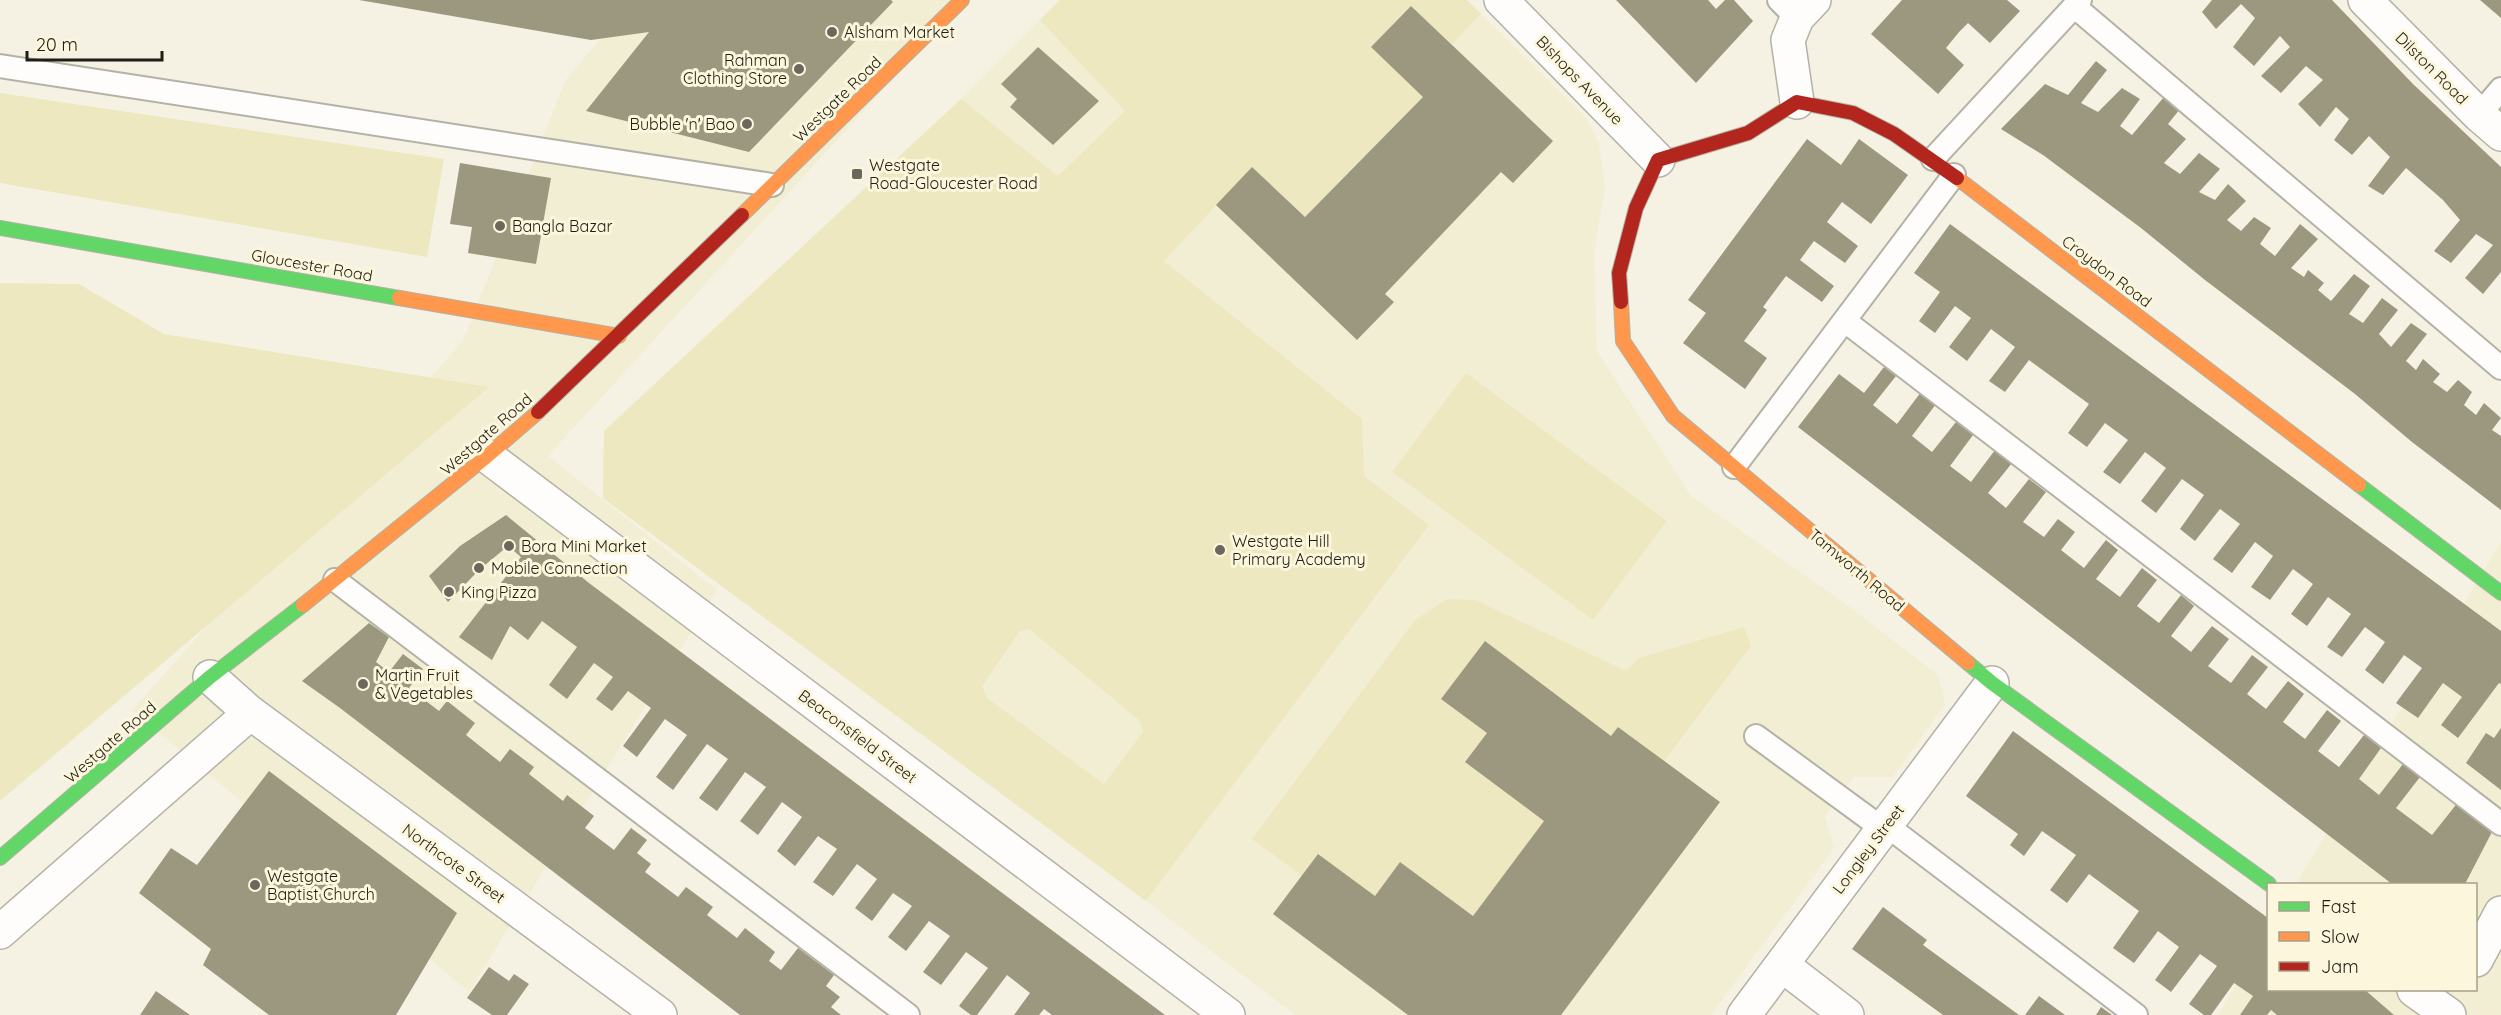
<svg xmlns="http://www.w3.org/2000/svg" width="2501" height="1015" viewBox="0 0 2501 1015" font-family="Quicksand,sans-serif">
	<style>
		.built { fill: #f2eed4 }
		.green { fill: #eee8c1; fill-rule: evenodd }
		.building { fill: #9c987f }
		.lines { fill: none; stroke-linecap: round; stroke-linejoin: round }
		.lane-casing { stroke: #b4b2a6; stroke-width: 26 }
		.street-casing { stroke: #b4b2a6; stroke-width: 36 }
		.fast-casing { stroke: #b4b2a6; stroke-width: 16 }
		.slow-casing { stroke: #b4b2a6; stroke-width: 16 }
		.jam-casing { stroke: #b4b2a6; stroke-width: 16 }
		.lane { stroke: #fefdfb; stroke-width: 22 }
		.street { stroke: #fefdfb; stroke-width: 33 }
		.fast { stroke: #63d668; stroke-width: 14 }
		.slow { stroke: #ff974d; stroke-width: 14 }
		.jam { stroke: #b3261e; stroke-width: 14 }
		.poi-dot { fill: #6a685c; stroke: #fcf7dc; stroke-width: 2 }
		.labels { text-anchor: middle; stroke-width: 6; stroke-linejoin: round; paint-order: stroke }
		.poi-label { font-size: 16px; fill: #1f1d14; stroke: #fcf7dc; text-anchor: start }
		.street-label { font-size: 16px; fill: #1f1d14; stroke: #fcf7dc }
	</style>
	<rect width="100%" height="100%" fill="#f5f2e3"/>
	<path class="built" d="M 633,0 L 965,0 L 548,456 L 717,590 L 469,992 L 132,710 L 463,341 L 565,81 Z
		M 1060,0 L 1467,0 L 1587,119 L 1599,143 L 1605,189 L 1594,254 L 1597,351 L 1691,496 L 1842,601 L 1938,675 L 1945,704 L 1893,777 L 1854,777 L 1839,797 L 1825,817 L 1834,848 L 1711,1015 L 1295,1015 L 1146,901 L 603,498 L 604,431 L 961,99 Z
		M 2501,542 L 2501,1015 L 2218,1015 L 2268,931 L 2268,990 L 2476,990 L 2476,884 L 2296,884 Z"/>
	<path class="green" d="M 1060,0 L 1467,0 L 1481,14 L 1452,44 L 1411,6 L 1423,97 L 1305,217 L 1252,167 L 1164,261 L 1362,419 L 1364,476 L 1429,525 L 1146,901 L 603,498 L 604,431 L 961,99 L 1058,176 L 1125,111 L 1040,20 ZM 1029,629 L 1140,721 L 1143,732 L 1104,784 L 987,698 L 982,686 L 1020,631 Z
		M 0,93 L 444,159 L 427,257 L 0,183 Z
		M 0,283 L 79,284 L 164,334 L 489,387 L 0,801 Z
		M 1466,373 L 1667,521 L 1593,620 L 1392,472 Z
		M 1447,599 L 1476,600 L 1626,671 L 1639,658 L 1744,627 L 1751,646 L 1664,761 L 1619,727 L 1611,736 L 1484,642 L 1442,699 L 1487,733 L 1466,763 L 1544,821 L 1473,916 L 1400,862 L 1375,896 L 1318,854 L 1302,876 L 1252,839 L 1415,620 Z"/>
	<path class="building" d="M 359,0 L 891,0 L 893,2 L 749,152 L 586,111 L 649,32 L 591,40 Z
		M 1616,0 L 1708,0 L 1716,9 L 1725,0 L 1734,0 L 1753,21 L 1696,83 Z
		M 1902,0 L 2007,0 L 2020,11 L 1990,43 L 1968,23 L 1959,32 L 1946,48 L 1964,65 L 1938,94 L 1871,34 Z
		M 2212,0 L 2332,0 L 2413,84 L 2501,167 L 2501,272 L 2483,294 L 2465,278 L 2493,245 L 2476,234 L 2451,263 L 2434,251 L 2460,220 L 2443,200 L 2406,168 L 2383,195 L 2368,186 L 2390,157 L 2369,136 L 2352,155 L 2334,140 L 2349,119 L 2336,107 L 2320,127 L 2298,104 L 2323,80 L 2306,66 L 2281,93 L 2261,76 L 2290,47 L 2280,36 L 2254,66 L 2233,47 L 2255,18 L 2241,4 L 2216,29 L 2202,12 Z
		M 2480,0 L 2501,0 L 2501,18 Z
		M 1411,6 L 1553,141 L 1513,183 L 1501,172 L 1385,294 L 1394,302 L 1357,340 L 1216,205 L 1252,167 L 1305,217 L 1423,97 L 1371,47 Z
		M 1038,47 L 1099,101 L 1053,145 L 1010,107 L 1017,99 L 1001,84 Z
		M 2096,61 L 2107,70 L 2081,103 L 2098,112 L 2122,88 L 2140,99 L 2120,126 L 2132,135 L 2164,97 L 2180,109 L 2168,124 L 2186,139 L 2164,163 L 2180,174 L 2199,153 L 2220,169 L 2199,192 L 2215,200 L 2228,184 L 2246,201 L 2227,220 L 2241,231 L 2254,217 L 2271,228 L 2260,244 L 2275,256 L 2300,224 L 2318,239 L 2291,268 L 2304,277 L 2308,270 L 2324,283 L 2318,290 L 2331,301 L 2354,274 L 2370,286 L 2349,314 L 2363,323 L 2382,298 L 2398,310 L 2379,334 L 2391,347 L 2411,323 L 2427,334 L 2406,361 L 2416,370 L 2423,359 L 2440,374 L 2433,382 L 2447,392 L 2458,380 L 2472,392 L 2464,405 L 2476,415 L 2484,403 L 2501,418 L 2492,430 L 2501,436 L 2501,510 L 2412,442 L 2355,394 L 2205,280 L 2141,228 L 2043,155 L 2001,129 L 2045,84 L 2068,95 Z
		M 1807,139 L 1841,165 L 1859,139 L 1908,175 L 1871,224 L 1842,202 L 1827,222 L 1858,246 L 1845,263 L 1814,241 L 1800,260 L 1834,286 L 1822,302 L 1786,276 L 1763,307 L 1767,310 L 1744,341 L 1767,358 L 1745,389 L 1683,343 L 1706,313 L 1688,300 Z
		M 460,163 L 551,178 L 536,264 L 468,253 L 472,227 L 450,224 Z
		M 1950,224 L 2501,631 L 2501,684 L 2499,683 L 2458,738 L 2441,725 L 2462,697 L 2443,683 L 2418,718 L 2396,703 L 2422,668 L 2404,655 L 2383,684 L 2365,670 L 2385,642 L 2365,627 L 2342,657 L 2327,647 L 2351,614 L 2328,597 L 2307,626 L 2291,614 L 2313,584 L 2293,569 L 2270,600 L 2251,587 L 2273,556 L 2255,542 L 2232,573 L 2213,559 L 2240,524 L 2220,509 L 2195,541 L 2180,529 L 2204,495 L 2182,479 L 2156,513 L 2141,501 L 2166,468 L 2145,452 L 2120,484 L 2103,472 L 2128,440 L 2105,423 L 2087,447 L 2068,433 L 2089,404 L 2029,360 L 2005,392 L 1989,381 L 2015,347 L 1991,329 L 1967,361 L 1949,347 L 1971,318 L 1955,306 L 1935,333 L 1919,321 L 1940,292 L 1914,273 Z
		M 1884,367 L 1896,376 L 1873,405 L 1897,424 L 1921,392 L 1936,404 L 1912,436 L 1932,452 L 1956,422 L 1973,435 L 1950,466 L 1971,482 L 1995,450 L 2012,463 L 1988,493 L 2006,508 L 2029,479 L 2046,492 L 2023,522 L 2044,537 L 2058,519 L 2075,532 L 2061,550 L 2084,568 L 2106,540 L 2118,550 L 2096,579 L 2120,597 L 2142,568 L 2157,580 L 2137,606 L 2159,623 L 2181,595 L 2194,606 L 2171,636 L 2191,652 L 2212,626 L 2229,639 L 2208,666 L 2231,683 L 2252,655 L 2268,667 L 2247,694 L 2266,709 L 2288,681 L 2304,694 L 2283,722 L 2305,739 L 2327,710 L 2341,721 L 2318,751 L 2339,767 L 2364,735 L 2381,748 L 2359,779 L 2379,795 L 2403,764 L 2420,777 L 2396,808 L 2432,835 L 2459,801 L 2493,830 L 2465,884 L 2392,884 L 1798,427 L 1839,374 L 1864,393 Z
		M 506,515 L 589,583 L 1165,1015 L 1052,1015 L 1044,1009 L 1039,1015 L 1014,1015 L 1030,993 L 1007,975 L 977,1015 L 971,1015 L 959,1006 L 988,968 L 966,952 L 941,985 L 923,972 L 950,936 L 929,921 L 906,951 L 888,937 L 912,906 L 893,893 L 872,921 L 855,908 L 877,879 L 857,864 L 833,896 L 813,882 L 837,849 L 818,836 L 795,866 L 777,851 L 802,817 L 782,802 L 758,835 L 740,821 L 766,787 L 745,772 L 717,811 L 699,798 L 728,759 L 707,744 L 673,790 L 656,777 L 687,735 L 665,719 L 637,757 L 623,746 L 651,708 L 628,691 L 612,711 L 596,699 L 613,677 L 594,663 L 567,699 L 549,685 L 577,647 L 542,621 L 528,640 L 510,626 L 492,660 L 459,637 L 521,557 L 508,546 L 479,570 L 448,602 L 429,576 L 460,546 Z
		M 369,623 L 389,637 L 376,662 L 389,672 L 403,654 L 423,669 L 409,688 L 439,711 L 447,701 L 475,723 L 466,735 L 500,762 L 510,749 L 534,767 L 529,774 L 563,801 L 567,795 L 594,816 L 585,828 L 614,850 L 631,828 L 647,840 L 637,853 L 651,864 L 645,872 L 678,897 L 686,887 L 713,907 L 707,915 L 737,938 L 745,928 L 775,952 L 769,961 L 781,970 L 798,948 L 834,975 L 826,986 L 840,997 L 831,1007 L 841,1015 L 740,1015 L 340,708 L 302,681 Z
		M 1485,641 L 1611,736 L 1618,727 L 1720,802 L 1561,1015 L 1408,1015 L 1273,914 L 1318,854 L 1375,896 L 1400,862 L 1473,916 L 1544,821 L 1465,762 L 1487,733 L 1441,699 Z
		M 2501,728 L 2501,790 L 2466,763 L 2486,733 L 2494,738 Z
		M 2013,731 L 2268,918 L 2268,990 L 2365,990 L 2394,1015 L 2277,1015 L 2271,1010 L 2267,1015 L 2240,1015 L 2253,996 L 2234,983 L 2211,1015 L 2204,1015 L 2189,1004 L 2217,966 L 2200,954 L 2171,992 L 2155,980 L 2179,947 L 2158,931 L 2134,963 L 2113,948 L 2139,911 L 2089,874 L 2067,903 L 2050,890 L 2076,855 L 2042,831 L 2024,856 L 2010,845 L 2018,834 L 1966,796 Z
		M 269,771 L 457,913 L 396,1015 L 269,1015 L 203,965 L 211,949 L 139,893 L 171,848 L 197,865 Z
		M 1883,907 L 1927,940 L 1923,945 L 2019,1015 L 1943,1015 L 1852,949 Z
		M 489,967 L 509,981 L 514,974 L 529,984 L 507,1015 L 492,1015 L 467,998 Z
		M 156,991 L 190,1015 L 140,1015 Z
		M 2039,996 L 2065,1015 L 2025,1015 Z
		M 2101,1007 L 2112,1015 L 2096,1015 Z"/>
	<g class="lines">
		<defs>
			<path id="lane" d="M 1779,0 L 1797,18
				M 2074,6 L 2501,368
				M 0,66 L 772,185
				M 2479,115 L 2501,89
				M 1933,159 L 2080,0
				M 1845,321 L 2501,824
				M 1734,467 L 1954,175
				M 335,580 L 908,1015
				M 1756,736 L 1883,829
				M 1886,825 L 2136,1015"/>
			<path id="street" d="M 1501,0 L 1658,160
				M 2365,0 L 2479,115 L 2501,134
				M 1797,102 L 1788,40 L 1797,18 L 1814,0
				M 487,456 L 1228,1015
				M 248,711 L 660,1015
				M 0,932 L 240,722 L 248,711 L 210,677
				M 2476,960 L 2501,913
				M 1782,965 L 1847,1015
				M 2414,990 L 2449,1015
				M 1744,1015 L 1992,683"/>
			<path id="fast" d="M 0,228 L 399,298
				M 2359,485 L 2501,593
				M 1968,663 L 1992,683 L 2269,884
				M 0,858 L 210,677 L 303,605"/>
			<path id="slow" d="M 1957,178 L 2359,485
				M 742,215 L 962,0
				M 399,298 L 619,336
				M 1621,302 L 1623,341 L 1673,416 L 1968,663
				M 303,605 L 487,456 L 538,412"/>
			<path id="jam" d="M 1621,302 L 1619,273 L 1636,208 L 1658,160 L 1748,133 L 1797,102 L 1853,113 L 1894,134 L 1957,178
				M 538,412 L 742,215"/>
		</defs>
		<use href="#lane" class="lane-casing"/>
		<use href="#street" class="street-casing"/>
		<use href="#fast" class="fast-casing"/>
		<use href="#slow" class="slow-casing"/>
		<use href="#jam" class="jam-casing"/>
		<use href="#lane" class="lane"/>
		<use href="#street" class="street"/>
		<use href="#fast" class="fast"/>
		<use href="#slow" class="slow"/>
		<use href="#jam" class="jam"/>
	</g>
	<g class="poi-dot">
		<circle cx="832" cy="32" r="6"/>
		<circle cx="799" cy="69" r="6"/>
		<circle cx="747" cy="124" r="6"/>
		<rect x="851" y="168" width="12" height="12" rx="3"/>
		<circle cx="500" cy="226" r="6"/>
		<circle cx="509" cy="546" r="6"/>
		<circle cx="1220" cy="550" r="6"/>
		<circle cx="479" cy="568" r="6"/>
		<circle cx="449" cy="592" r="6"/>
		<circle cx="363" cy="684" r="6"/>
		<circle cx="255" cy="885" r="6"/>
	</g>
	<g class="labels">
		<g class="poi-label">
			<text x="844" y="38">Alsham Market</text>
			<text x="787" y="66" text-anchor="end">Rahman<tspan x="787" dy="18">Clothing Store</tspan></text>
			<text x="735" y="130" text-anchor="end">Bubble 'n' Bao</text>
			<text x="869" y="171">Westgate<tspan x="869" dy="18">Road-Gloucester Road</tspan></text>
			<text x="512" y="232">Bangla Bazar</text>
			<text x="1232" y="547">Westgate Hill<tspan x="1232" dy="18">Primary Academy</tspan></text>
			<text x="521" y="552">Bora Mini Market</text>
			<text x="491" y="574">Mobile Connection</text>
			<text x="461" y="598">King Pizza</text>
			<text x="375" y="681">Martin Fruit<tspan x="375" dy="18">&amp; Vegetables</tspan></text>
			<text x="267" y="882">Westgate<tspan x="267" dy="18">Baptist Church</tspan></text>
		</g>
		<g class="street-label">
			<text transform="translate(2432 68) rotate(45)" y="6">Dilston Road</text>
			<text transform="translate(1580 80) rotate(46)" y="6">Bishops Avenue</text>
			<text transform="translate(837 99) rotate(-44)" y="6">Westgate Road</text>
			<text transform="translate(312 265) rotate(10)" y="6">Gloucester Road</text>
			<text transform="translate(2107 271) rotate(37)" y="6">Croydon Road</text>
			<text transform="translate(486 434) rotate(-41)" y="6">Westgate Road</text>
			<text transform="translate(1857 570) rotate(40)" y="6">Tamworth Road</text>
			<text transform="translate(858 736) rotate(37)" y="6">Beaconsfield Street</text>
			<text transform="translate(110 742) rotate(-41)" y="6">Westgate Road</text>
			<text transform="translate(1868 849) rotate(-53)" y="6">Longley Street</text>
			<text transform="translate(454 863) rotate(36)" y="6">Northcote Street</text>
		</g>
	</g>
	<rect x="2267" y="883" width="210" height="108" fill="#fcf7dc" stroke="#a4a08c" stroke-width="1.5"/>
	<rect x="2279" y="902" width="30" height="9" fill="#63d668" stroke="#a4a08c" stroke-width="1.5"/>
	<text x="2321" y="913" font-size="18" fill="#1f1d14">Fast</text>
	<rect x="2279" y="932" width="30" height="9" fill="#ff974d" stroke="#a4a08c" stroke-width="1.5"/>
	<text x="2321" y="943" font-size="18" fill="#1f1d14">Slow</text>
	<rect x="2279" y="962" width="30" height="9" fill="#b3261e" stroke="#a4a08c" stroke-width="1.5"/>
	<text x="2321" y="973" font-size="18" fill="#1f1d14">Jam</text>
	<path d="M27 51v9h135v-9" fill="none" stroke="#1f1d14" stroke-width="3"/>
	<text x="36" y="51" font-size="18" fill="#1f1d14" stroke="#fcf7dc" stroke-width="4.5" paint-order="stroke">20 m</text>
</svg>
